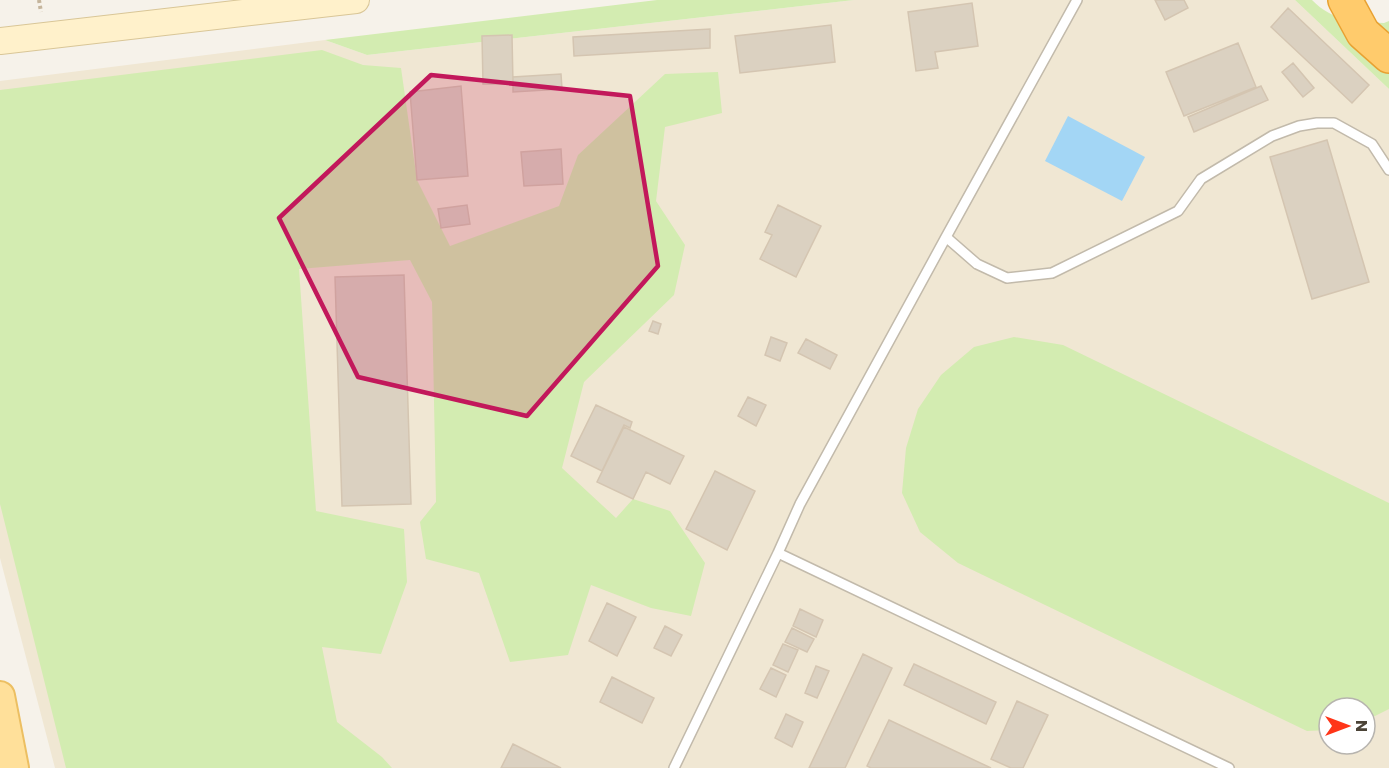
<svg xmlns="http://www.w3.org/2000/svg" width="1389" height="768" viewBox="0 0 1389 768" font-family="Poppins,sans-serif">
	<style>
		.education { fill: #f0e7d3; fill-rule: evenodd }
		.green { fill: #d3ecb1 }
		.water { fill: #a3d6f5 }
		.building { fill: #dbd1c1; stroke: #d4c5b1; stroke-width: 1.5 }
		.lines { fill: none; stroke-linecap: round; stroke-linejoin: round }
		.lane-casing { stroke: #c2baab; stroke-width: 12 }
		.secondary-casing { stroke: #d9c697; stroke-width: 28 }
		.primary-casing { stroke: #ecbf62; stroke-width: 32 }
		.highway-casing { stroke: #e8a132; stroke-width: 36 }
		.path { stroke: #c5b59c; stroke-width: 4; stroke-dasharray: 3 3; stroke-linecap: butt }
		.lane { stroke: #fff; stroke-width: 9 }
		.secondary { stroke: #fff1cb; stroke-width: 26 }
		.primary { stroke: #ffe09a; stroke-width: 28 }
		.highway { stroke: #ffcb6c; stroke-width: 33 }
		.marked { fill: #c2185b; fill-opacity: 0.2; stroke: #c2185b; stroke-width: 4.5; stroke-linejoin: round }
	</style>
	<rect width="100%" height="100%" fill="#f6f2ea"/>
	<path class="education" d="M 854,0 L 1295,0 L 1389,89 L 1389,768 L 55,768 L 0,558 L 0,81 L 325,40 L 367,55 ZM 1329,708 L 1365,708 L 1365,744 L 1329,744 Z"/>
	<path class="green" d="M 657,0 L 854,0 L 367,55 L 325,40 Z
		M 1295,0 L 1312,0 C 1333,22 1356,21 1384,23 L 1389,21 L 1389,89 Z
		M 322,50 L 363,65 L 401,68 L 417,180 L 450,246 L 559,206 L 578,155 L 665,74 L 718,72 L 722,113 L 665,127 L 656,201 L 685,245 L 674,295 L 584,382 L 562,468 L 616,518 L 633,499 L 670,511 L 705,563 L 691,616 L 651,608 L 591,585 L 568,655 L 510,662 L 479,573 L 426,559 L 420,522 L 436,502 L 432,302 L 410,260 L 299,269 L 316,511 L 404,529 L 407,582 L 381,654 L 322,647 L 337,722 L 382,757 L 392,768 L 66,768 L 0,504 L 0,90 Z
		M 1014,337 L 1063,345 L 1389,503 L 1389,709 L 1365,721 L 1365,708 L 1329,708 L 1329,730 L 1307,731 L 958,563 L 920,532 L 902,493 L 906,448 L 918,409 L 941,375 L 974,347 Z"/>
	<path class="water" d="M 1068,116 L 1145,157 L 1122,201 L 1045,161 Z"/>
	<path class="building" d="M 1155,0 L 1184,0 L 1188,8 L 1165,20 Z
		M 972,3 L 978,46 L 935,52 L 938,68 L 916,71 L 908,12 Z
		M 1288,8 L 1369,85 L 1352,103 L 1271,27 Z
		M 831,25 L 835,62 L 740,73 L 735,36 Z
		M 710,29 L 710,48 L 574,56 L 573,37 Z
		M 512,35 L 513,84 L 483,84 L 482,36 Z
		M 1238,43 L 1256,87 L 1184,116 L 1166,72 Z
		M 1293,63 L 1314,88 L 1303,97 L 1282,72 Z
		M 561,74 L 562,89 L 513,92 L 513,77 Z
		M 461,86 L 468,176 L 417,180 L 410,92 Z
		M 1261,86 L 1268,100 L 1194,132 L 1188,117 Z
		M 1327,140 L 1369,282 L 1312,299 L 1270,157 Z
		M 561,149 L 563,184 L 524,186 L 521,152 Z
		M 467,205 L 470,224 L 441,228 L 438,209 Z
		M 778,205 L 821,226 L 796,277 L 760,259 L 772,235 L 765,232 Z
		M 404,275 L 411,504 L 342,506 L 335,277 Z
		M 653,321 L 661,324 L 658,334 L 649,331 Z
		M 771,337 L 787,343 L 780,361 L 765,355 Z
		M 806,339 L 837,355 L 830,369 L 798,353 Z
		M 748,397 L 766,405 L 756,426 L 738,416 Z
		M 596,405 L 632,422 L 630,428 L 624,425 L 602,471 L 571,456 Z
		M 624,427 L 684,456 L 670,484 L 646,472 L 633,499 L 597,482 Z
		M 715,471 L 755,491 L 727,550 L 686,529 Z
		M 607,603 L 636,617 L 617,656 L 589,641 Z
		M 800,609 L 823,620 L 816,637 L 793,626 Z
		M 665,626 L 682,635 L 671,656 L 654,648 Z
		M 792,628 L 814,639 L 807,652 L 785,642 Z
		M 783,644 L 798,650 L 788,672 L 773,665 Z
		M 863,654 L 892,668 L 845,768 L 809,768 Z
		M 914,664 L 996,702 L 986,724 L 904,685 Z
		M 816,666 L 829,671 L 817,698 L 805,693 Z
		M 771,668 L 786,675 L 776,697 L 760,689 Z
		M 612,677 L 654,698 L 642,723 L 600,702 Z
		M 1017,701 L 1048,715 L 1023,768 L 1011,768 L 991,759 Z
		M 786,714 L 803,722 L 792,747 L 775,738 Z
		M 889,720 L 991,768 L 871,768 L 867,766 Z
		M 513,744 L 561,768 L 501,768 Z"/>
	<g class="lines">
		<defs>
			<path id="lane" d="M 946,237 L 1077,0
				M 778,553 L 800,504 L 946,237 L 977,264 L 1007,278 L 1052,273 L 1178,211 L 1201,179 L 1272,136 L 1299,126 L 1317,123 L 1334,123 L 1372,144 L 1389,170
				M 674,768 L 778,553 L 1229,768"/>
			<path id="secondary" d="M 0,41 L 356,0"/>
			<path id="primary" d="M 0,696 L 14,768"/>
			<path id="highway" d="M 1345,0 L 1363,33 L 1389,56"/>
		</defs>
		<use href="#lane" class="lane-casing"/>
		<use href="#secondary" class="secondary-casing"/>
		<use href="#primary" class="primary-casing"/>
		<use href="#highway" class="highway-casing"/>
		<path class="path" d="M 39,0 L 41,12"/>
		<use href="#lane" class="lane"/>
		<use href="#secondary" class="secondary"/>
		<use href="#primary" class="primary"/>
		<use href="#highway" class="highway"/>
	</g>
	<path class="marked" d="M 431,75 L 630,96 L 658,266 L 527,416 L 358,377 L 279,218 Z"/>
	<g transform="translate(1347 726) rotate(90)"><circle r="28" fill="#ffffff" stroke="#b7b4af" stroke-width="1.5"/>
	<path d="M0-4.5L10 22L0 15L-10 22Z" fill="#ff3518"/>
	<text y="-9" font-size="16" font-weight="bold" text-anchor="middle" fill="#4b4337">N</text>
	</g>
</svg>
